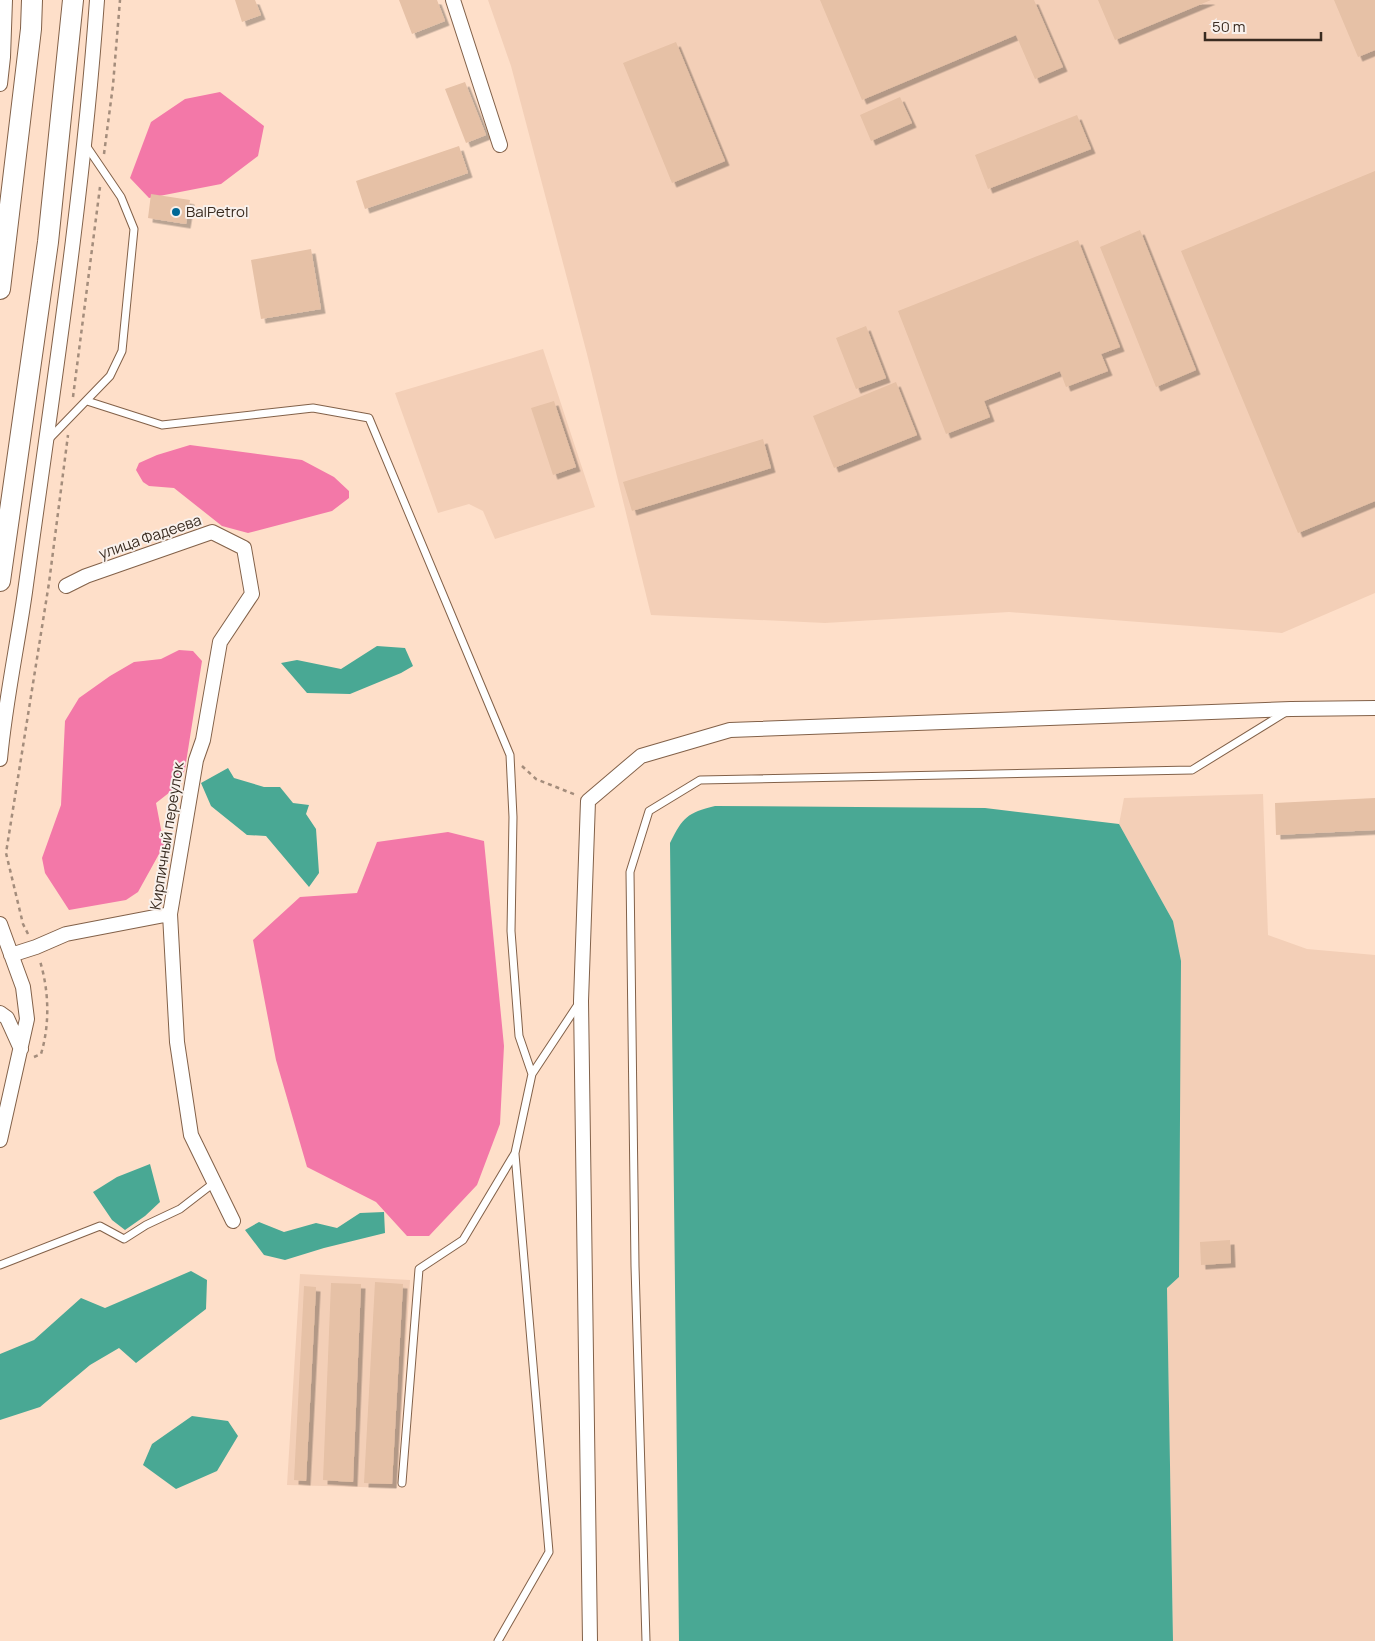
<svg xmlns="http://www.w3.org/2000/svg" width="1375" height="1641" viewBox="0 0 1375 1641" font-family="Manrope,sans-serif">
	<style>
		.built { fill: #f3cfb7 }
		.forest { fill: #f378a8 }
		.water { fill: #49a894 }
		.building { fill: #e6c1a6; filter: url(#shadow) }
		.lines { fill: none; stroke-linecap: round; stroke-linejoin: round }
		.lane-casing { stroke: #826149; stroke-width: 9 }
		.street-casing { stroke: #826149; stroke-width: 16 }
		.secondary-casing { stroke: #826149; stroke-width: 22 }
		.path { stroke: #a48d7c; stroke-width: 2.5; stroke-dasharray: 4 4; stroke-linecap: butt }
		.lane { stroke: #fff; stroke-width: 7 }
		.street { stroke: #fff; stroke-width: 14 }
		.secondary { stroke: #fff; stroke-width: 20 }
		.poi-dot { fill: #006896; stroke: #f9f1ec; stroke-width: 2 }
		.labels { text-anchor: middle; stroke-width: 4; stroke-linejoin: round; paint-order: stroke }
		.poi-label { font-size: 15px; fill: #392b20; stroke: #f9f1ec; text-anchor: start }
		.street-label { font-size: 15px; fill: #392b20; stroke: #f9f1ec }
	</style>
	<defs>
		<filter id="shadow"><feDropShadow dx="4.5" dy="4.5" stdDeviation="0" flood-color="#0004"/></filter>
	</defs>
	<rect width="100%" height="100%" fill="#fedfc9"/>
	<path class="built" d="M 488,0 L 1375,0 L 1375,593 L 1282,633 L 1009,612 L 825,623 L 651,615 L 587,354 L 511,66 Z
		M 543,349 L 595,507 L 495,539 L 483,511 L 469,504 L 438,513 L 395,393 Z
		M 1263,794 L 1268,935 L 1307,949 L 1375,955 L 1375,1641 L 1173,1641 L 1167,1288 L 1179,1277 L 1173,921 L 1119,824 L 1124,798 Z
		M 300,1274 L 410,1280 L 397,1488 L 287,1485 Z"/>
	<path class="forest" d="M 220,92 L 264,126 L 258,156 L 221,184 L 149,198 L 130,178 L 151,122 L 185,99 Z
		M 190,445 L 302,460 L 334,477 L 349,491 L 349,498 L 332,511 L 248,533 L 222,526 L 174,488 L 149,486 L 143,482 L 136,470 L 139,463 L 157,455 Z
		M 179,650 L 193,651 L 202,661 L 185,769 L 179,785 L 156,803 L 164,845 L 138,892 L 126,900 L 69,910 L 45,873 L 42,858 L 61,805 L 65,721 L 79,698 L 110,676 L 134,662 L 161,659 Z
		M 448,832 L 484,841 L 504,1046 L 500,1124 L 477,1185 L 429,1236 L 407,1236 L 376,1202 L 307,1167 L 276,1060 L 253,940 L 300,897 L 357,893 L 377,842 Z"/>
	<path class="water" d="M 377,646 L 405,648 L 413,666 L 401,673 L 350,694 L 307,693 L 281,663 L 297,660 L 341,669 Z
		M 228,768 L 234,778 L 264,787 L 280,787 L 293,803 L 309,805 L 306,814 L 316,829 L 319,873 L 309,887 L 266,836 L 247,835 L 211,806 L 201,783 Z
		M 715,806 L 985,808 L 1119,824 L 1173,921 L 1181,961 L 1179,1277 L 1167,1288 L 1173,1641 L 679,1641 L 670,843 C 683,817 687,813 715,806 Z
		M 150,1164 L 160,1202 L 145,1216 L 125,1230 L 112,1220 L 93,1192 L 117,1177 Z
		M 384,1212 L 385,1233 L 324,1248 L 285,1260 L 264,1255 L 245,1230 L 259,1222 L 284,1232 L 316,1223 L 337,1228 L 360,1213 Z
		M 191,1271 L 207,1280 L 206,1309 L 136,1363 L 119,1348 L 90,1365 L 40,1407 L 0,1420 L 0,1354 L 34,1340 L 81,1298 L 105,1308 Z
		M 192,1416 L 228,1421 L 238,1436 L 217,1471 L 176,1489 L 143,1465 L 152,1444 Z"/>
	<path class="building" d="M 235,0 L 255,0 L 261,15 L 242,22 Z
		M 399,0 L 437,0 L 445,21 L 412,34 Z
		M 820,0 L 1034,0 L 1063,67 L 1035,79 L 1016,35 L 862,100 Z
		M 1098,0 L 1211,0 L 1115,40 Z
		M 1334,0 L 1375,0 L 1375,50 L 1358,57 Z
		M 676,42 L 725,161 L 672,183 L 623,63 Z
		M 465,82 L 486,135 L 466,143 L 445,89 Z
		M 900,97 L 912,123 L 871,141 L 860,115 Z
		M 1077,115 L 1091,149 L 988,189 L 975,155 Z
		M 459,146 L 468,173 L 365,209 L 356,181 Z
		M 1375,171 L 1375,501 L 1298,533 L 1181,251 Z
		M 151,194 L 190,200 L 186,224 L 148,218 Z
		M 1140,230 L 1196,370 L 1156,387 L 1100,247 Z
		M 1078,240 L 1120,347 L 1101,354 L 1108,371 L 1066,387 L 1060,371 L 984,401 L 990,417 L 946,434 L 898,311 Z
		M 311,249 L 321,309 L 261,319 L 251,260 Z
		M 866,326 L 886,378 L 856,389 L 836,338 Z
		M 896,382 L 917,435 L 834,468 L 813,416 Z
		M 554,401 L 576,467 L 553,475 L 531,408 Z
		M 763,439 L 771,468 L 632,511 L 623,482 Z
		M 1375,798 L 1375,830 L 1276,835 L 1275,803 Z
		M 1230,1240 L 1231,1263 L 1201,1265 L 1200,1242 Z
		M 375,1282 L 403,1284 L 392,1484 L 364,1483 Z
		M 331,1283 L 361,1284 L 353,1482 L 323,1480 Z
		M 304,1286 L 316,1287 L 306,1481 L 294,1480 Z"/>
	<g class="lines">
		<defs>
			<path id="lane" d="M 87,401 L 162,425 L 313,408 L 369,418 L 510,755 L 513,817 L 511,931 L 519,1036 L 532,1074
				M 47,441 L 110,376 L 122,351 L 134,229 L 121,197 L 85,144
				M 0,1265 L 100,1226 L 124,1239 L 146,1225 L 180,1209 L 215,1182
				M 402,1483 L 419,1269 L 463,1240 L 515,1153 L 532,1074 L 579,1003
				M 498,1641 L 549,1552 L 515,1154
				M 646,1641 L 635,1266 L 630,872 L 649,811 L 700,780 L 1192,770 L 1286,712"/>
			<path id="street" d="M 453,0 L 500,145
				M 0,84 L 3,57 L 5,0
				M 66,586 L 86,576 L 212,532 L 244,548 L 252,594 L 220,642 L 203,740 L 196,760 L 170,914 L 177,1042 L 191,1135 L 233,1221
				M 0,759 C 5,703 17,648 25,592 C 52,395 83,198 97,0
				M 0,924 L 23,987 L 27,1019 L 0,1140
				M 11,955 L 36,947 L 66,934 L 170,914
				M 0,1013 L 7,1018 L 21,1049
				M 590,1641 L 581,1001 L 588,801 L 641,756 L 730,730 L 1291,709 L 1375,708"/>
			<path id="secondary" d="M 0,289 L 31,29 L 32,0
				M 0,581 L 48,242 L 73,0"/>
		</defs>
		<use href="#lane" class="lane-casing"/>
		<use href="#street" class="street-casing"/>
		<use href="#secondary" class="secondary-casing"/>
		<path class="path" d="M 104,154 L 113,85 L 120,0
			M 73,397 L 100,187
			M 522,766 L 536,779 L 576,795
			M 28,934 L 23,924 L 6,853 L 49,583 L 68,435
			M 34,1057 L 41,1054 C 50,1024 49,991 40,961"/>
		<use href="#lane" class="lane"/>
		<use href="#street" class="street"/>
		<use href="#secondary" class="secondary"/>
	</g>
	<circle class="poi-dot" cx="176" cy="212" r="5"/>
	<g class="labels">
		<g class="poi-label">
			<text x="186" y="217">BalPetrol</text>
		</g>
		<g class="street-label">
			<text transform="translate(150 537) rotate(-19)" y="5">улица Фадеева</text>
			<text transform="translate(167 836) rotate(-81)" y="5">Кирпичный переулок</text>
		</g>
	</g>
	<path d="M1205 32v8h116v-8" fill="none" stroke="#392b20" stroke-width="2.5"/>
	<text x="1212" y="32" font-size="15" fill="#392b20" stroke="#f9f1ec" stroke-width="4" paint-order="stroke">50 m</text>
</svg>
